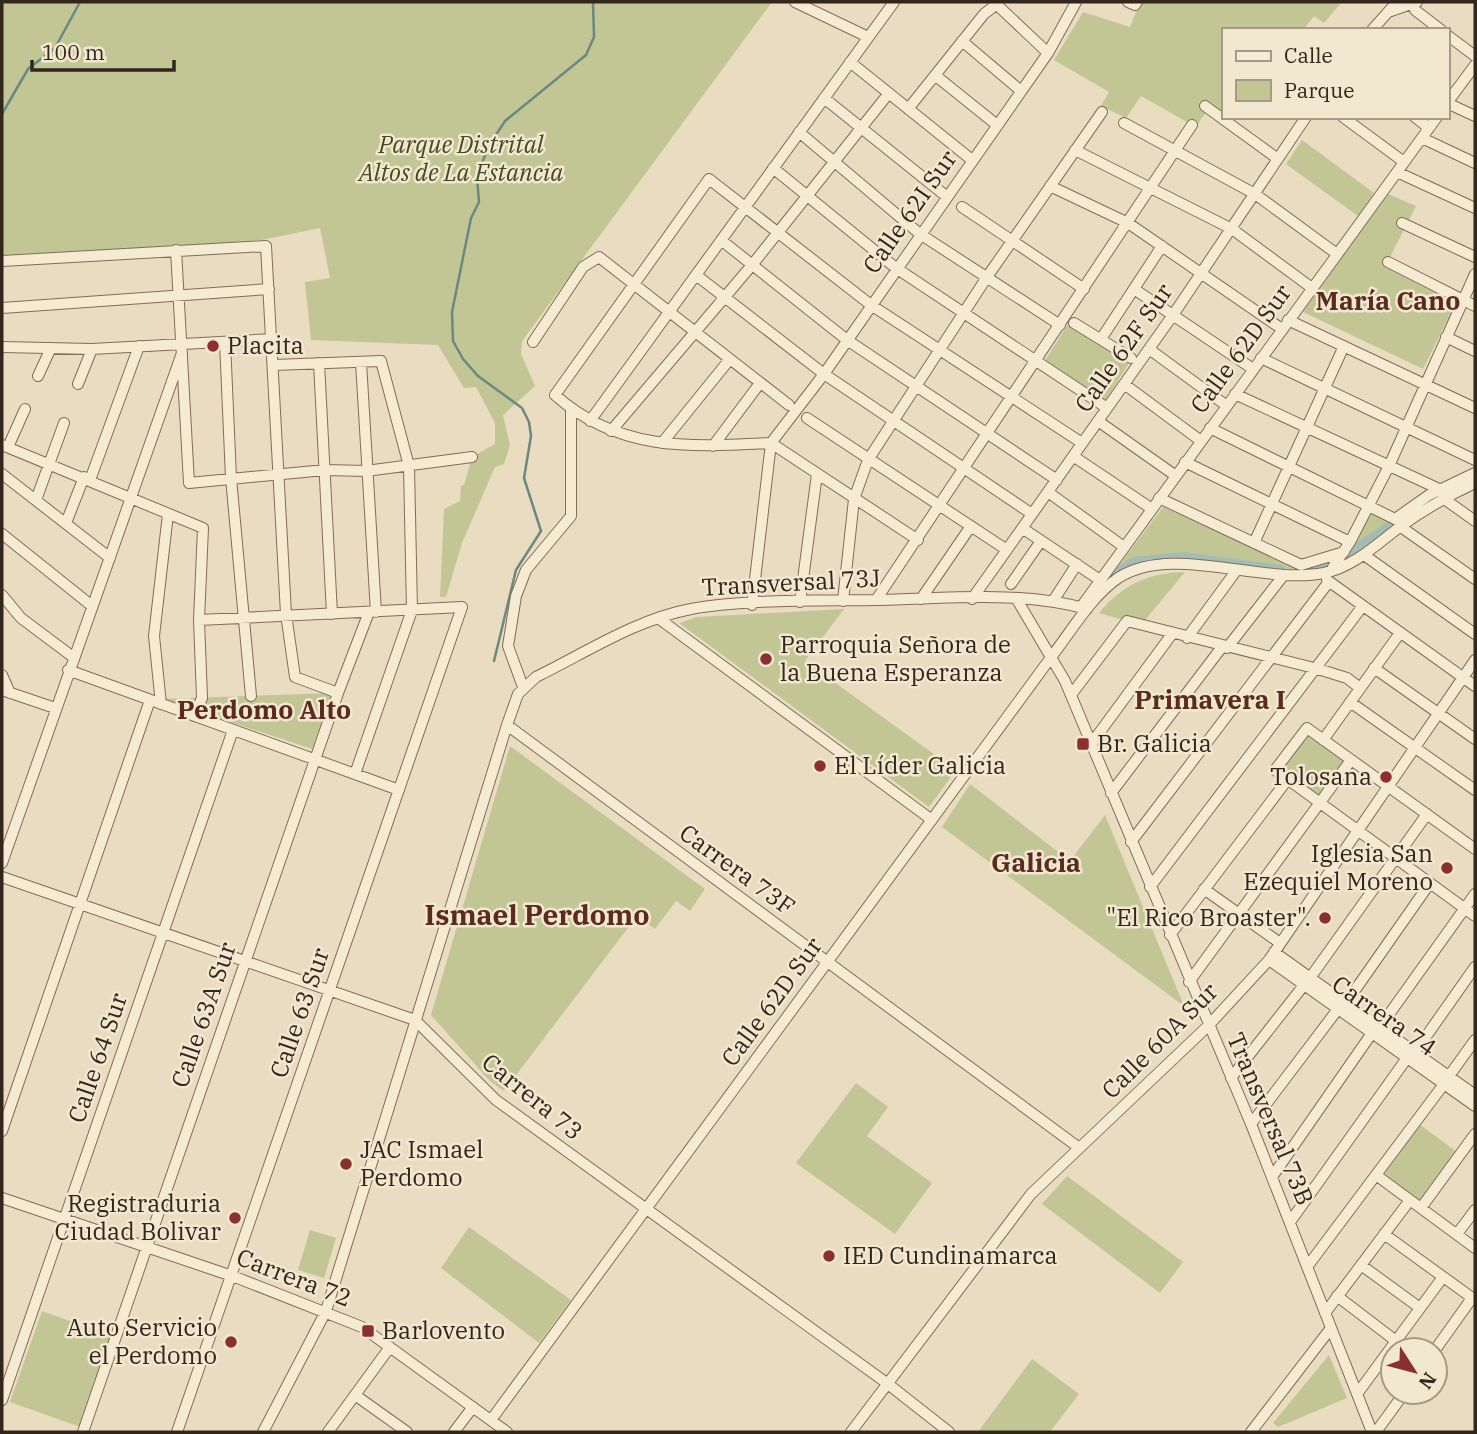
<svg xmlns="http://www.w3.org/2000/svg" width="1477" height="1434" viewBox="0 0 1477 1434" font-family="'IBM Plex Serif',serif">
	<style>
		.green { fill: #c2c695 }
		.lines { fill: none; stroke-linecap: round; stroke-linejoin: round }
		.stream { stroke: #6b8980; stroke-width: 2.5 }
		.canal { stroke: #a3bcb4; stroke-width: 10 }
		.minor-casing { stroke: #816d5a; stroke-width: 12 }
		.minor { stroke: #f5ead2; stroke-width: 10 }
		.poi-dot { fill: #8b2f32; stroke: #f2e7cf; stroke-width: 2.5 }
		.labels { text-anchor: middle; stroke-width: 5; stroke-linejoin: round; paint-order: stroke }
		.park-label { font-size: 24px; font-style: italic; fill: #444c25; stroke: #f2e7cf }
		.street-label { font-size: 24px; fill: #32261d; stroke: #f2e7cf }
		.poi-label { font-size: 24px; fill: #32261d; stroke: #f2e7cf; text-anchor: start }
		.neighbourhood-label { font-size: 26px; font-weight: bold; fill: #5b2b20; stroke: #f2e7cf }
		.quarter-label { font-size: 28px; font-weight: bold; fill: #5b2b20; stroke: #f2e7cf }
	</style>
	<rect width="100%" height="100%" fill="#e9dcc0"/>
	<path class="green" d="M 2,2 L 772,2 L 522,341 L 521,354 L 535,386 L 503,415 L 510,445 L 504,464 L 495,467 L 462,543 L 446,597 L 440,597 L 444,509 L 460,501 L 461,486 L 464,485 L 472,457 L 495,444 L 495,423 L 476,387 L 464,388 L 438,345 L 311,340 L 305,282 L 330,278 L 320,228 L 262,240 L 2,260 Z
		M 1140,2 L 1342,2 L 1324,23 L 1314,16 L 1303,30 L 1223,30 L 1223,115 L 1208,109 L 1196,127 L 1141,96 L 1126,118 L 1101,106 L 1109,92 L 1054,60 L 1083,12 L 1130,27 Z
		M 1302,140 L 1374,193 L 1358,216 L 1286,164 Z
		M 1388,194 L 1416,206 L 1386,265 L 1457,301 L 1423,369 L 1303,312 Z
		M 1068,324 L 1129,363 L 1105,401 L 1044,362 Z
		M 1163,507 L 1307,571 L 1183,557 L 1134,562 L 1111,576 Z
		M 1370,511 L 1395,523 L 1347,555 Z
		M 1185,572 L 1141,625 L 1099,613 C 1123,584 1149,573 1185,572 Z
		M 844,609 L 805,661 L 956,770 L 929,807 L 679,623 L 697,617 Z
		M 333,693 L 312,749 L 161,699 Z
		M 1307,733 L 1344,761 L 1318,796 L 1281,768 Z
		M 510,746 L 705,889 L 690,911 L 676,901 L 655,929 L 637,916 L 504,1091 L 490,1081 L 431,1015 Z
		M 970,784 L 1070,861 L 1105,815 L 1184,1006 L 942,827 Z
		M 856,1083 L 888,1107 L 867,1136 L 932,1183 L 895,1234 L 796,1163 Z
		M 1419,1124 L 1457,1152 L 1420,1203 L 1382,1175 Z
		M 1067,1176 L 1183,1262 L 1160,1293 L 1042,1204 Z
		M 469,1227 L 571,1300 L 539,1343 L 441,1268 Z
		M 310,1230 L 336,1238 L 324,1278 L 298,1270 Z
		M 42,1311 L 112,1336 L 80,1427 L 10,1402 Z
		M 1329,1355 L 1347,1398 L 1278,1427 L 1273,1423 Z
		M 1032,1359 L 1079,1394 L 1050,1432 L 978,1432 Z"/>
	<g class="lines">
		<path class="stream" d="M 2,114 L 28,69 L 55,48 L 80,2
			M 494,661 L 516,570 L 541,531 L 524,478 L 531,436 L 529,422 L 522,408 L 478,376 L 463,359 L 453,341 L 452,312 L 471,218 L 479,202 L 477,177 L 488,147 L 505,121 L 586,55 L 594,37 L 593,2"/>
		<path class="canal" d="M 1302,571 L 1347,555 L 1405,516
			M 1111,576 L 1134,562 L 1183,557 L 1280,570"/>
		<defs>
			<path id="minor" d="M 795,2 L 868,37
				M 994,2 L 1048,53
				M 1128,2 L 1135,5 L 1137,2
				M 1415,10 L 1441,30
				M 1388,12 L 1417,2
				M 1372,30 L 1397,2
				M 1447,35 L 1475,56
				M 962,41 L 1021,91
				M 850,62 L 972,160
				M 936,76 L 997,125
				M 824,98 L 946,196
				M 1447,103 L 1475,65
				M 1447,103 L 1475,116
				M 1205,106 L 1278,159
				M 908,109 L 984,14 L 997,4
				M 1343,117 L 1404,162
				M 1415,117 L 1429,128
				M 1124,123 L 1255,194 L 1337,254
				M 799,132 L 920,234 L 1060,325
				M 1422,138 L 1475,163
				M 1075,150 L 1232,229 L 1312,288
				M 773,168 L 896,268 L 1107,408
				M 1397,172 L 1475,208
				M 1050,186 L 1128,223 L 1282,329
				M 962,207 L 1084,289
				M 1402,223 L 1475,257
				M 721,240 L 847,340 L 1057,480
				M 176,250 L 189,483 L 325,470 L 366,471 L 472,457
				M 2,261 L 266,246 L 286,614 L 295,677 L 338,693
				M 1388,262 L 1475,306
				M 696,275 L 824,374 L 1032,514
				M 1134,289 L 1253,369
				M 2,308 L 269,289
				M 1288,320 L 1475,408
				M 1074,323 L 1131,358
				M 1446,337 L 1475,351
				M 1101,339 L 1162,246
				M 225,342 L 231,478 L 251,696
				M 533,342 L 583,267 L 599,257 L 789,405
				M 2,347 L 92,349 L 273,339
				M 1149,349 L 1227,406
				M 1261,358 L 1475,460
				M 361,362 L 376,612
				M 319,363 L 332,614
				M 274,365 L 381,361 L 409,466 L 412,610 L 355,774
				M 38,376 L 51,348
				M 78,384 L 92,349
				M 1124,384 L 1201,441
				M 1235,394 L 1439,489
				M 807,418 L 1007,550
				M 590,421 L 894,2
				M 1098,421 L 1176,476
				M 1210,428 L 1395,519 L 1429,495 L 1475,473
				M 611,431 L 752,265 L 889,93
				M 662,443 L 730,359
				M 771,443 C 690,447 619,452 555,395 L 709,179 L 871,305 L 1082,443
				M 771,443 L 918,540
				M 2,445 L 203,528 L 199,620 L 202,698 L 194,716
				M 713,446 L 760,383
				M 8,447 L 25,409
				M 1073,456 L 1152,509
				M 1185,462 L 1350,542
				M 2,474 L 110,558
				M 90,480 L 139,346
				M 1048,492 L 1124,547
				M 1159,498 L 1301,565 L 1344,552
				M 1443,498 L 1475,521
				M 36,500 L 64,423
				M 66,523 L 84,477
				M 1401,527 L 1475,579
				M 1022,528 L 1100,580
				M 2,534 L 92,606
				M 1254,543 L 1344,346
				M 1364,555 L 1475,634
				M 1333,567 L 1350,542 L 1389,466 L 1475,274
				M 1327,580 L 1475,686
				M 1011,584 L 1041,541
				M 2,595 L 21,618 L 73,657
				M 1016,598 L 1065,681 L 1251,1124 L 1372,1432
				M 921,599 L 971,526
				M 972,599 L 1173,315 L 1306,117
				M 876,600 L 1192,125
				M 843,601 L 854,499 L 868,460 L 987,277 L 1102,112
				M 1053,601 L 1077,564
				M 800,602 L 817,474
				M 752,605 L 771,443 L 824,374 L 1048,53 L 1076,2
				M 1081,607 L 1437,117
				M 658,618 L 932,820
				M 1187,638 L 1236,571
				M 1227,648 L 1283,576
				M 1374,668 L 1475,739
				M 68,670 L 399,790
				M 2,675 L 10,693
				M 523,687 L 508,646 L 516,596 L 526,570 L 571,516 L 571,410
				M 2,690 L 55,708
				M 1071,695 L 1127,621 L 1318,669 L 1347,678 L 1360,688
				M 1350,702 L 1475,790
				M 161,704 L 154,636 L 168,514
				M 507,725 L 1078,1147
				M 1323,740 L 1400,633
				M 1091,744 L 1172,634
				M 1111,793 L 1222,647
				M 1131,842 L 1328,583
				M 1475,849 L 1307,728 L 1275,770 L 1475,916
				M 2,863 L 182,353
				M 2,877 L 415,1020 L 496,1100 L 888,1384 L 949,1432
				M 1150,887 L 1362,607
				M 1204,889 L 1280,943
				M 1170,935 L 1288,779
				M 1274,952 L 1475,1095
				M 1269,960 L 1475,1106
				M 1310,978 L 1427,814
				M 1189,982 L 1351,760
				M 1346,1003 L 1430,883
				M 1380,1027 L 1475,894
				M 1415,1052 L 1475,967
				M 1449,1076 L 1475,1040
				M 1231,1078 L 1304,985
				M 1251,1124 L 1338,1009
				M 2,1131 L 150,700
				M 1376,1175 L 1475,1248
				M 1272,1177 L 1372,1033
				M 2,1198 L 235,1277 L 362,1327 L 507,1432
				M 1421,1208 L 1475,1134
				M 1290,1222 L 1407,1058
				M 1384,1234 L 1475,1300
				M 1457,1234 L 1475,1210
				M 1361,1265 L 1420,1308
				M 1307,1267 L 1444,1084
				M 1337,1296 L 1396,1341
				M 1325,1313 L 1410,1200
				M 1435,1350 L 1472,1298
				M 1357,1394 L 1443,1277
				M 355,1395 L 407,1432
				M 2,1400 L 233,730
				M 491,1420 L 1052,656 C 1072,630 1091,597 1118,578 C 1172,543 1261,585 1324,573 C 1354,567 1378,543 1401,526 C 1425,509 1449,495 1475,483
				M 83,1432 L 338,693 L 369,612
				M 177,1432 L 462,607 L 199,620
				M 263,1432 L 326,1311 L 507,725 L 518,694 L 536,677 C 585,653 637,619 691,609 C 746,599 820,601 876,600 C 946,599 1020,590 1087,609
				M 328,1432 L 390,1347
				M 454,1432 L 473,1407
				M 851,1432 L 1031,1194 L 1208,1026 L 1269,960 L 1475,660
				M 1251,1432 L 1331,1328
				M 1376,1432 L 1405,1392"/>
		</defs>
		<use href="#minor" class="minor-casing"/>
		<use href="#minor" class="minor"/>
	</g>
	<g class="poi-dot">
		<circle cx="213" cy="346" r="7"/>
		<circle cx="766" cy="659" r="7"/>
		<rect x="1076" y="737" width="14" height="14" rx="3.5"/>
		<circle cx="820" cy="766" r="7"/>
		<circle cx="1386" cy="777" r="7"/>
		<circle cx="1447" cy="868" r="7"/>
		<circle cx="1325" cy="918" r="7"/>
		<circle cx="346" cy="1164" r="7"/>
		<circle cx="235" cy="1218" r="7"/>
		<circle cx="829" cy="1256" r="7"/>
		<rect x="361" y="1324" width="14" height="14" rx="3.5"/>
		<circle cx="231" cy="1342" r="7"/>
	</g>
	<g class="labels">
		<g class="park-label">
			<text x="461" y="153">Parque Distrital<tspan x="461" dy="28">Altos de La Estancia</tspan></text>
		</g>
		<g class="street-label">
			<text transform="translate(910 212) rotate(-55)" y="8">Calle 62I Sur</text>
			<text transform="translate(1124 348) rotate(-55)" y="8">Calle 62F Sur</text>
			<text transform="translate(1241 349) rotate(-54)" y="8">Calle 62D Sur</text>
			<text transform="translate(791 583) rotate(-3)" y="8">Transversal 73J</text>
			<text transform="translate(737 870) rotate(36)" y="8">Carrera 73F</text>
			<text transform="translate(772 1002) rotate(-54)" y="8">Calle 62D Sur</text>
			<text transform="translate(300 1013) rotate(-71)" y="8">Calle 63 Sur</text>
			<text transform="translate(204 1015) rotate(-71)" y="8">Calle 63A Sur</text>
			<text transform="translate(1384 1016) rotate(35)" y="8">Carrera 74</text>
			<text transform="translate(1160 1041) rotate(-45)" y="8">Calle 60A Sur</text>
			<text transform="translate(98 1058) rotate(-71)" y="8">Calle 64 Sur</text>
			<text transform="translate(532 1097) rotate(39)" y="8">Carrera 73</text>
			<text transform="translate(1270 1119) rotate(67)" y="8">Transversal 73B</text>
			<text transform="translate(294 1278) rotate(21)" y="8">Carrera 72</text>
		</g>
		<g class="poi-label">
			<text x="227" y="354">Placita</text>
			<text x="780" y="653">Parroquia Señora de<tspan x="780" dy="28">la Buena Esperanza</tspan></text>
			<text x="1097" y="752">Br. Galicia</text>
			<text x="834" y="774">El Líder Galicia</text>
			<text x="1372" y="785" text-anchor="end">Tolosana</text>
			<text x="1433" y="862" text-anchor="end">Iglesia San<tspan x="1433" dy="28">Ezequiel Moreno</tspan></text>
			<text x="1311" y="926" text-anchor="end">"El Rico Broaster".</text>
			<text x="360" y="1158">JAC Ismael<tspan x="360" dy="28">Perdomo</tspan></text>
			<text x="221" y="1212" text-anchor="end">Registraduria<tspan x="221" dy="28">Ciudad Bolivar</tspan></text>
			<text x="843" y="1264">IED Cundinamarca</text>
			<text x="217" y="1336" text-anchor="end">Auto Servicio<tspan x="217" dy="28">el Perdomo</tspan></text>
			<text x="382" y="1339">Barlovento</text>
		</g>
		<g class="neighbourhood-label">
			<text x="1388" y="310">María Cano</text>
			<text x="1210" y="709">Primavera I</text>
			<text x="264" y="719">Perdomo Alto</text>
			<text x="1036" y="872">Galicia</text>
		</g>
		<g class="quarter-label">
			<text x="537" y="925">Ismael Perdomo</text>
		</g>
	</g>
	<rect width="1477" height="1434" fill="none" stroke="#32261d" stroke-width="7"/>
	<rect x="1222" y="28" width="228" height="91" fill="#f2e7cf" stroke="#a59a88" stroke-width="2"/>
	<rect x="1236" y="51" width="35" height="10" fill="#f5ead2" stroke="#a59a88" stroke-width="2"/>
	<text x="1284" y="63" font-size="21" fill="#32261d">Calle</text>
	<rect x="1236" y="80" width="35" height="21" fill="#c2c695" stroke="#a59a88" stroke-width="2"/>
	<text x="1284" y="98" font-size="21" fill="#32261d">Parque</text>
	<g transform="translate(1414 1371) rotate(126)"><circle r="33" fill="#f2e7cf" stroke="#a59a88" stroke-width="2"/>
	<path d="M0-5L12 26L0 18L-12 26Z" fill="#8b2f32"/>
	<text y="-10" font-size="19" font-weight="bold" text-anchor="middle" fill="#32261d">N</text>
	</g>
	<path d="M32 60v10h142v-10" fill="none" stroke="#32261d" stroke-width="3.5"/>
	<text x="42" y="60" font-size="21" fill="#32261d" stroke="#f2e7cf" stroke-width="5" paint-order="stroke">100 m</text>
</svg>
